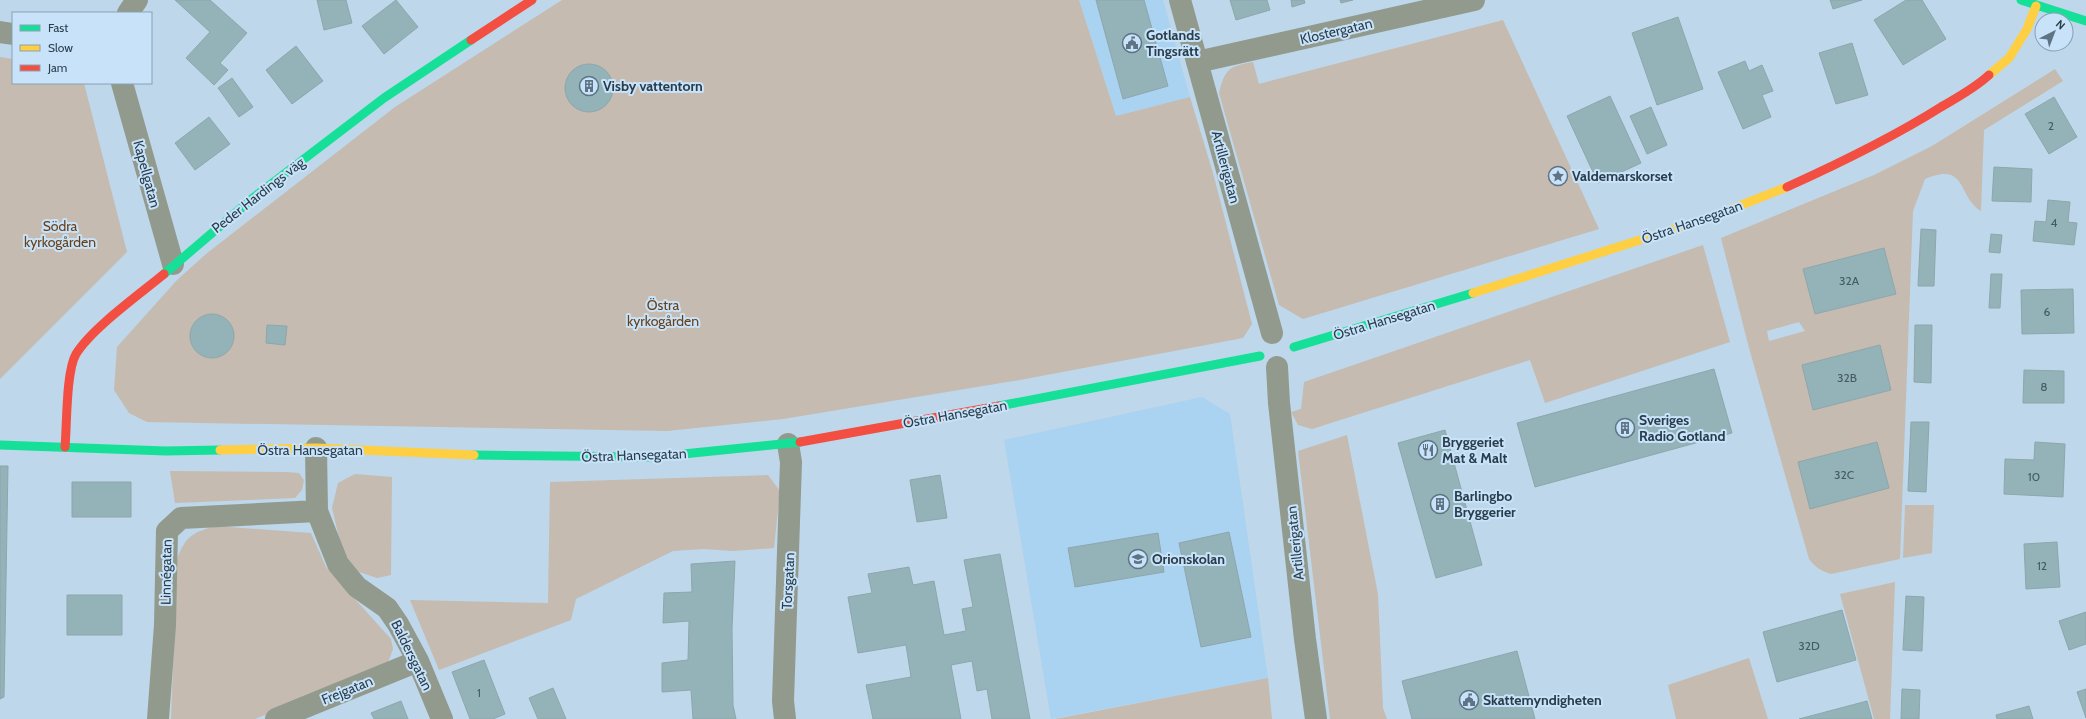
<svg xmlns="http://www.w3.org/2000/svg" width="2086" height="719" viewBox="0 0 2086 719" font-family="Cabin,sans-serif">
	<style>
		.built { fill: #aad2f1 }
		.green { fill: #c5bbb0; fill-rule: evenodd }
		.building { fill: #93b3b8; stroke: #8ea6ac }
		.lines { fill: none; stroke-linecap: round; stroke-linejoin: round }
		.street { stroke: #919a8d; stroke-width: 22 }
		.fast { stroke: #16e098; stroke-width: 9 }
		.slow { stroke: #ffcf43; stroke-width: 9 }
		.jam { stroke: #f24e42; stroke-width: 9 }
		.labels { text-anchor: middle; stroke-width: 4; stroke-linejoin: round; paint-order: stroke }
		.number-label { font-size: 12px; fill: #445a66 }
		.street-label { font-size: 14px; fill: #2a3d4b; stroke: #c8e3f9 }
		.poi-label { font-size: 14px; font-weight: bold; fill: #2a3d4b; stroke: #c8e3f9; text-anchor: start }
		.park-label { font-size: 14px; fill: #684018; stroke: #c8e3f9 }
	</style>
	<rect width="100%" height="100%" fill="#bed7ea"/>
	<path class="built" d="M 1079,0 L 1163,0 L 1190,97 L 1116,116 Z
		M 1202,397 L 1230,414 L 1268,678 L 1051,719 L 1004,440 Z"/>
	<path class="green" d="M 562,0 L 1079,0 L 1116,116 L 1190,97 L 1213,173 L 1252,324 L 1243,338 L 1020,380 L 783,419 L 667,431 L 147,422 L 129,413 L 114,390 L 117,347 L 177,280 L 206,254 L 395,107 Z
		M 1503,20 L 1599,229 L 1303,319 L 1279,305 L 1219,93 C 1225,69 1229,66 1253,62 L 1259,84 Z
		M 0,57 L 13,59 L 13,83 L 84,83 L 127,252 L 0,379 Z
		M 2055,69 L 2063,81 L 1984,130 L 1981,211 C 1957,197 1968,161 1925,179 L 1913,211 L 1900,559 L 1831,574 C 1821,571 1815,567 1809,559 L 1749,348 L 1721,238 L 1874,175 L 1932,146 ZM 1799,322 L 1805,331 L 1769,341 L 1767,331 Z
		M 1703,245 L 1730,342 L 1545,403 L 1530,360 L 1312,429 L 1298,425 L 1291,412 L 1301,409 L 1304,382 Z
		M 1347,435 L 1378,594 L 1383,708 L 1387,719 L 1330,719 L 1298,451 Z
		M 170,471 L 286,472 L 299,473 L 304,480 L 302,490 L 295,498 L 175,503 Z
		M 355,474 L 392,477 L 391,575 L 377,578 L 359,572 L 343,554 L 332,508 L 338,483 Z
		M 768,475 L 780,491 L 774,548 L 733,551 L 704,549 L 673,551 L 576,599 L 571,620 L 439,670 L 410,600 L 548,603 L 550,482 Z
		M 1905,505 L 1934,505 L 1932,553 L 1903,558 Z
		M 215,526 L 311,533 L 326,567 L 391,639 L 393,649 L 387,665 L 255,719 L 171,719 L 177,559 C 186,536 192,533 215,526 Z
		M 1895,582 L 1890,719 L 1874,719 L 1840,594 Z
		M 1749,658 L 1768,719 L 1676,719 L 1668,685 Z
		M 1268,678 L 1272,719 L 1055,719 Z"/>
	<path class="building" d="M 175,0 L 210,0 L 247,33 L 220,63 L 228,70 L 214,85 L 186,58 L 210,32 Z
		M 317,0 L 346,0 L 352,23 L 324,30 Z
		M 396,0 L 418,27 L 384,54 L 362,26 Z
		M 1096,0 L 1144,0 L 1168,86 L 1123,99 Z
		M 1230,0 L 1267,0 L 1270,10 L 1236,20 Z
		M 1291,0 L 1304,0 L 1305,3 L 1292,7 Z
		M 1340,0 L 1353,0 L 1341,3 Z
		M 1830,0 L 1862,0 L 1833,9 Z
		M 1906,0 L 1922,0 L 1946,39 L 1903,65 L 1874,20 Z
		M 1678,17 L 1703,89 L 1657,105 L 1632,33 Z
		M 1852,43 L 1868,95 L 1836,104 L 1819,53 Z
		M 296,46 L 323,81 L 292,104 L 266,70 Z
		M 1745,61 L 1749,71 L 1762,65 L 1773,91 L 1762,95 L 1771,117 L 1743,129 L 1718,72 Z
		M565 88a24 24 0 1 1 48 0a24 24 0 1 1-48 0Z
		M 232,78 L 253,107 L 239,117 L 218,88 Z
		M 1610,96 L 1641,163 L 1598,183 L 1567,116 Z
		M 2054,97 L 2077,137 L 2049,154 L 2025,114 Z
		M 1651,107 L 1667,145 L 1647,154 L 1630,116 Z
		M 209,117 L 230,144 L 195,170 L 175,143 Z
		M 1994,167 L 2032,169 L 2031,202 L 1992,201 Z
		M 2048,200 L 2070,202 L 2068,222 L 2077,223 L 2074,245 L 2033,241 L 2035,221 L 2046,222 Z
		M 1921,229 L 1936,230 L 1934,286 L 1918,286 Z
		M 1991,234 L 2002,235 L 2000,253 L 1989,252 Z
		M 1884,248 L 1896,294 L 1815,314 L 1803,269 Z
		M 1991,274 L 2002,274 L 2000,308 L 1989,308 Z
		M 2073,289 L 2074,333 L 2022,334 L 2021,290 Z
		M190 336a22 22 0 1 1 44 0a22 22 0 1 1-44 0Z
		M 267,325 L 287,326 L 285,345 L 266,343 Z
		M 1915,325 L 1932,325 L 1931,383 L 1914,382 Z
		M 1880,345 L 1891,390 L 1813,410 L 1802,365 Z
		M 1714,369 L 1732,433 L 1535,487 L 1517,423 Z
		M 2024,370 L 2064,371 L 2064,403 L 2023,403 Z
		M 1911,422 L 1929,422 L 1926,492 L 1908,491 Z
		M 1445,430 L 1482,565 L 1436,578 L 1398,443 Z
		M 1877,442 L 1889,488 L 1810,509 L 1798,462 Z
		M 2035,442 L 2065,444 L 2063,497 L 2004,494 L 2005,459 L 2034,460 Z
		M 0,466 L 8,466 L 4,697 L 0,699 Z
		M 940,475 L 947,518 L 917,522 L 910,480 Z
		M 72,482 L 131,482 L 131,517 L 72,517 Z
		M 1229,532 L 1251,637 L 1201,647 L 1179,543 Z
		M 1158,533 L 1164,572 L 1075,587 L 1068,548 Z
		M 2057,542 L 2060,587 L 2026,589 L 2024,544 Z
		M 1000,554 L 1030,719 L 992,719 L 987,689 L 977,691 L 972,661 L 951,665 L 961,719 L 873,719 L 866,685 L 911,677 L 906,645 L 858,653 L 848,597 L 872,593 L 868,574 L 909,567 L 913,585 L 934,581 L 944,635 L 966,631 L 962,609 L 973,607 L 964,560 Z
		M 735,561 L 732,628 L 733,705 L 736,719 L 693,719 L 691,690 L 662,692 L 662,663 L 688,660 L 689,621 L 663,623 L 664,593 L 692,592 L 691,564 Z
		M 67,595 L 122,595 L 122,635 L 67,635 Z
		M 1906,596 L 1924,597 L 1922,651 L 1903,650 Z
		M 1842,610 L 1856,660 L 1777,682 L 1763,632 Z
		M 2086,612 L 2086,644 L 2069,650 L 2059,621 Z
		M 1517,651 L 1535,719 L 1412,719 L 1402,681 Z
		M 484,660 L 505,714 L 493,719 L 470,719 L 452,672 Z
		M 553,688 L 566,719 L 538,719 L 529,698 Z
		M 1902,689 L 1920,690 L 1919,719 L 1901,719 Z
		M 2086,689 L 2086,718 L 2077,692 Z
		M 401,701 L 408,719 L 374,719 L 371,713 Z
		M 1867,701 L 1872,719 L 1799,719 Z
		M 2029,706 L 2033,719 L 1997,719 L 1996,715 Z"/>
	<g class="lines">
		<path class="street" d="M 1180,0 L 1272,333
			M 128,13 L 137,0
			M 0,32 L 13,34
			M 1197,62 L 1474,0
			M 122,83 L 173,264
			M 1277,367 L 1279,403 L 1305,639 L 1316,719
			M 316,448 L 317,511 L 338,564 L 357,587 L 387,608 L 398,624 L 418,661 L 442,719
			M 158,719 L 165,625 L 167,531 L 181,518 L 317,511
			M 276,719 L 418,661
			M 785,719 L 783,701 L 791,462 L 788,444"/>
		<path class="fast" d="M 2021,0 L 2086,21
			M 164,274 L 253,198 L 384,98 L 471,40
			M 1294,347 L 1473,293
			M 999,406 L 1260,356
			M 0,445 L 166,451 L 220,450
			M 474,455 L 654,457 L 800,442"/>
		<path class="slow" d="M 1989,75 L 2009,58 L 2027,29 L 2036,6
			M 1473,293 L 1706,219 L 1787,187
			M 220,450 L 316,448 L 474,455"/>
		<path class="jam" d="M 471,40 L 532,0
			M 1787,187 C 1840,163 1892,138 1941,107 C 1958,97 1975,88 1989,75
			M 800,442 L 999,406
			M 65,447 C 67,425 66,371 76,354 C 92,328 140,294 164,274"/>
	</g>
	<defs>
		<symbol id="civic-ring" viewBox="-11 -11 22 22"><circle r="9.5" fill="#c8e3f9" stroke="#5e7383" stroke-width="1.5"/><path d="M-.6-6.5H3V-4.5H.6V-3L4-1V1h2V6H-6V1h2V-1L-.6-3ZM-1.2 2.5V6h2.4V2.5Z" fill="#5e7383"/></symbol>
		<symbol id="building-ring" viewBox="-11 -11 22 22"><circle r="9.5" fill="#c8e3f9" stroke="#5e7383" stroke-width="1.5"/><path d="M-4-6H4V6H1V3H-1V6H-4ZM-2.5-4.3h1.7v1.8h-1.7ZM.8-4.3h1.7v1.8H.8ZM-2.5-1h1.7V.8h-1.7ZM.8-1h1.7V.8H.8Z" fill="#5e7383"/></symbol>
		<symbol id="sight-ring" viewBox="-11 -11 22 22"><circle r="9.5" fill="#c8e3f9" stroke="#5e7383" stroke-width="1.5"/><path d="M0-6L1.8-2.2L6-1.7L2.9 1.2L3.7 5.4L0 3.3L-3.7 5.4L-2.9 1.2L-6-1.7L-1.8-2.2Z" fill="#5e7383"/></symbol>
		<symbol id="restaurant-ring" viewBox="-11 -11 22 22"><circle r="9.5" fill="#c8e3f9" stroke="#5e7383" stroke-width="1.5"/><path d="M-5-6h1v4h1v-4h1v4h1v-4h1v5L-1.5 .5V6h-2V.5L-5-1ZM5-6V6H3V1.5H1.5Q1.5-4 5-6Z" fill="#5e7383"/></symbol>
		<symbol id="school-ring" viewBox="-11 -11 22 22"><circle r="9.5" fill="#c8e3f9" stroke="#5e7383" stroke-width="1.5"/><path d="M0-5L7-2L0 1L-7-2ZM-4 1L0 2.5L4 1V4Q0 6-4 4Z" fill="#5e7383"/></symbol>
	</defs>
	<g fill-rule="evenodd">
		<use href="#civic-ring" x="1121" y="32" width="22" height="22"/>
		<use href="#building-ring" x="578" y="75" width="22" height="22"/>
		<use href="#sight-ring" x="1547" y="165" width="22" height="22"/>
		<use href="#building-ring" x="1614" y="417" width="22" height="22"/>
		<use href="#restaurant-ring" x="1417" y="439" width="22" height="22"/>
		<use href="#building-ring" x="1429" y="493" width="22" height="22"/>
		<use href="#school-ring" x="1127" y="548" width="22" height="22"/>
		<use href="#civic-ring" x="1458" y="689" width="22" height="22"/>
	</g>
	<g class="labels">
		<g class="number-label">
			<text x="2051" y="130">2</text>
			<text x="2054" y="227">4</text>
			<text x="1849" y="285">32A</text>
			<text x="2047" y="316">6</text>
			<text x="1847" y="382">32B</text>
			<text x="2044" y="391">8</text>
			<text x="1844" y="479">32C</text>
			<text x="2034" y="481">10</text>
			<text x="2042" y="570">12</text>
			<text x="1809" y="650">32D</text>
			<text x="479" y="697">1</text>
		</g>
		<g class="street-label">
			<text transform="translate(1336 31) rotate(-13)" y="5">Klostergatan</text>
			<text transform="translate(1226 167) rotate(75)" y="5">Artillerigatan</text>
			<text transform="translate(147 174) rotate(75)" y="5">Kapellgatan</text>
			<text transform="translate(258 195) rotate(-38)" y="5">Peder Hardings väg</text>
			<text transform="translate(1692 222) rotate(-19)" y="5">Östra Hansegatan</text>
			<text transform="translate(1384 320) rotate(-17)" y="5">Östra Hansegatan</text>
			<text transform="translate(955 414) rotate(-10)" y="5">Östra Hansegatan</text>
			<text x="310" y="455">Östra Hansegatan</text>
			<text transform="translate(634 455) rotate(-2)" y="5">Östra Hansegatan</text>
			<text transform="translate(1295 543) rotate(-96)" y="5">Artillerigatan</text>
			<text transform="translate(166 572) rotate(-89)" y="5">Linnégatan</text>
			<text transform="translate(788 581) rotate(-87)" y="5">Torsgatan</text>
			<text transform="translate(412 655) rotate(64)" y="5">Baldersgatan</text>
			<text transform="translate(347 690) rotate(-22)" y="5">Frejgatan</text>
		</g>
		<g class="poi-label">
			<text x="1146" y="40">Gotlands<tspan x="1146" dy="16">Tingsrätt</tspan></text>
			<text x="603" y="91">Visby vattentorn</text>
			<text x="1572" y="181">Valdemarskorset</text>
			<text x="1639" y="425">Sveriges<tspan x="1639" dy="16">Radio Gotland</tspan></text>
			<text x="1442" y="447">Bryggeriet<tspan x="1442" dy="16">Mat &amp; Malt</tspan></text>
			<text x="1454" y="501">Barlingbo<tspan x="1454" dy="16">Bryggerier</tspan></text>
			<text x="1152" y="564">Orionskolan</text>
			<text x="1483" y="705">Skattemyndigheten</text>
		</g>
		<g class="park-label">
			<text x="60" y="231">Södra<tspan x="60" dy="16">kyrkogården</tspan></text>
			<text x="663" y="310">Östra<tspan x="663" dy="16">kyrkogården</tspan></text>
		</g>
	</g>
	<rect x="12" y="12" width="140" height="72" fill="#c8e3f9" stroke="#89a1b3"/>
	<rect x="20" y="25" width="20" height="6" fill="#16e098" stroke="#89a1b3"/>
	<text x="48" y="32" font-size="12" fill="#2a3d4b">Fast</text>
	<rect x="20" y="45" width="20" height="6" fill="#ffcf43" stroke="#89a1b3"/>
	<text x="48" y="52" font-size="12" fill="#2a3d4b">Slow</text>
	<rect x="20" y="65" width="20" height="6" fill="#f24e42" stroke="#89a1b3"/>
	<text x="48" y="72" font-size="12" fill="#2a3d4b">Jam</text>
	<g transform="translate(2054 32) rotate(42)"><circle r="19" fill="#c8e3f9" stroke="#89a1b3"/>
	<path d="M0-3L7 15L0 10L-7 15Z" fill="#5e7383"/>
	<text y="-6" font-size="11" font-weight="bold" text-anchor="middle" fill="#2a3d4b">N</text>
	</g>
</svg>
